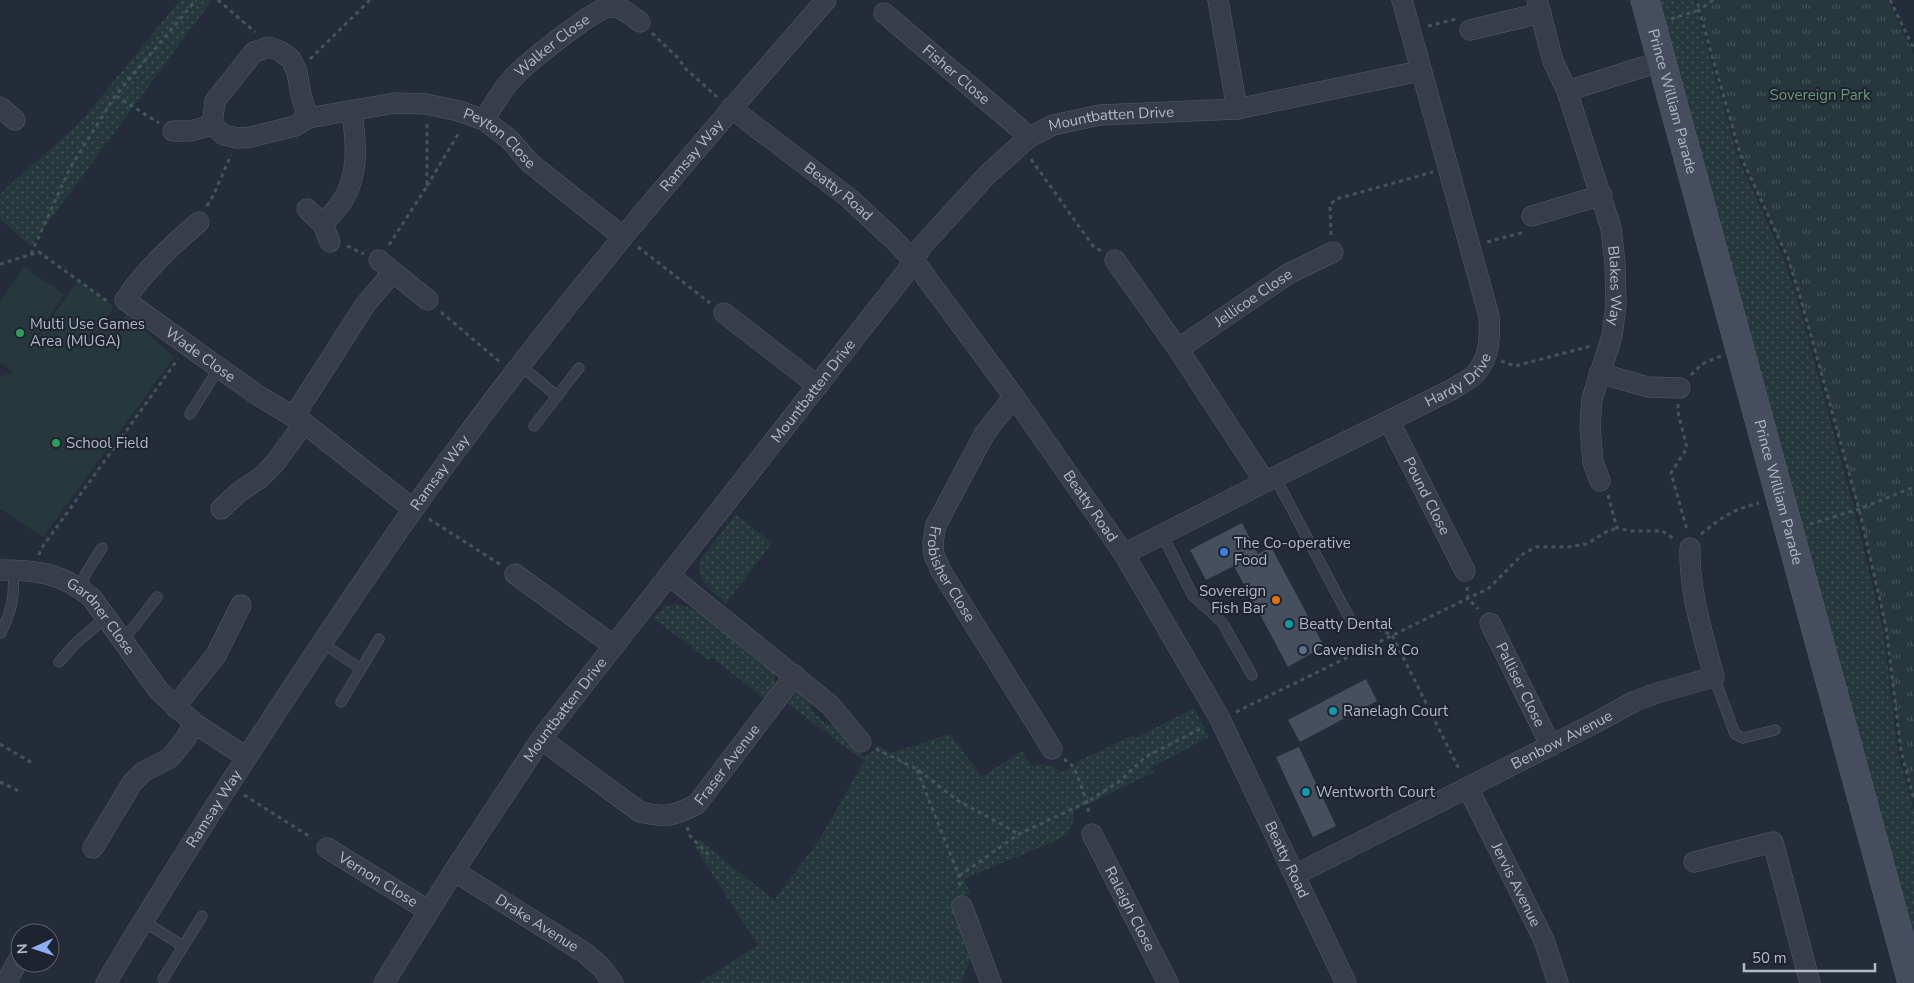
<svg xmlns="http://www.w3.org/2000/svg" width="1914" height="983" viewBox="0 0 1914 983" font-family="'Nunito Sans',sans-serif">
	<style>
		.grass { fill: url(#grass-dots) }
		.park { fill: url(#park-tufts) }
		.pitch { fill: #26383b }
		.building { fill: #454f5e }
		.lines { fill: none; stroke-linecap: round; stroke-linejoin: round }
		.lane-casing { stroke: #555c68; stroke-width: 11 }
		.street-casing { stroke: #555c68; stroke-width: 21 }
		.secondary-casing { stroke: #555c68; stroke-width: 29 }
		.path { stroke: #435558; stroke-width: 3; stroke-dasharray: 4 4; stroke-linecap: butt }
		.lane { stroke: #373e4a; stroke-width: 10 }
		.street { stroke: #373e4a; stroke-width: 20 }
		.secondary { stroke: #464d5d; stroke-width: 28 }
		.leisure-dot { fill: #2e9e5b; stroke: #1d232f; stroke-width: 2 }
		.shop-dot { fill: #3f7fe0; stroke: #1d232f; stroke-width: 2 }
		.food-dot { fill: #e8710a; stroke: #1d232f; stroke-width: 2 }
		.culture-dot { fill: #0f9aa8; stroke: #1d232f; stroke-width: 2 }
		.service-dot { fill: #5c6f8a; stroke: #1d232f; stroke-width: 2 }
		.labels { text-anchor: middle; stroke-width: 4; stroke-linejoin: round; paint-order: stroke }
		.street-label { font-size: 15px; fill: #b3b9c6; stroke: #1d232f }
		.park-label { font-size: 15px; fill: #6b9677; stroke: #1d232f }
		.poi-label { font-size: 15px; fill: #b3b9c6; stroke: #1d232f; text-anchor: start }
	</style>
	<defs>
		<pattern id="grass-dots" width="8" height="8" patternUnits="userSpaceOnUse" patternTransform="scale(1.25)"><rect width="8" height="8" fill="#26383b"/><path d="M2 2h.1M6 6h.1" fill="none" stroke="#435356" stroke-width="1.8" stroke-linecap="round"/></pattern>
		<pattern id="park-tufts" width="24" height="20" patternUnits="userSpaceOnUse" patternTransform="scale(1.25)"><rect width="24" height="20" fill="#26383b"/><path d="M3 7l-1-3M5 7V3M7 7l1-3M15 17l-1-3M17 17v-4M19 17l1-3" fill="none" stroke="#435356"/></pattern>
	</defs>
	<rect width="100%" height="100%" fill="#242c3a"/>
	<path class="grass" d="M 180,0 L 212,0 L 31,246 L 0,219 L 0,194 L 82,120 Z
		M 1656,0 L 1694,0 L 1738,158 L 1783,257 L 1798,301 L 1852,501 L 1883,628 L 1898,752 L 1914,811 L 1914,957 Z
		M 736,514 L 772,543 L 726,603 C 712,590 695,581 700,560 Z
		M 674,604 C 701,604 752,654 775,672 L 775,684 L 765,700 L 712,657 L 709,661 L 653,618 L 664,607 Z
		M 798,691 L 812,701 L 811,710 L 825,723 L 833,725 L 840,730 L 864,757 L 879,746 L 891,753 L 950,734 L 982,777 L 1022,751 L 1032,766 C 1045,763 1051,764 1062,772 L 1075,765 L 1078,761 L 1134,735 L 1136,738 L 1194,708 L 1209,737 L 1151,768 L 1153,773 L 1073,811 C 1074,827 1071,830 1058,840 L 964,879 L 970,893 L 955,901 L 971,957 L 961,983 L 699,983 L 758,945 L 695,847 L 698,839 L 774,900 L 818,842 L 864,761 L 787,703 Z"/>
	<path class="park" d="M 1697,0 L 1887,0 L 1914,54 L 1914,800 L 1901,751 L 1886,627 L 1859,509 L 1801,300 L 1788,258 L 1741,157 Z"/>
	<path class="pitch" d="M 24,267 L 64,294 L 26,354 L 78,280 L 114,307 L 104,321 L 111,327 L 127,315 L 174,357 L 43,537 L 0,509 L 0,377 L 14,372 L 0,363 L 0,302 Z"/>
	<path class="building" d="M 1242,523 L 1258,554 L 1271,547 L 1324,646 L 1288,667 L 1234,566 L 1206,580 L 1190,550 Z
		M 1366,679 L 1377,701 L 1300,742 L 1288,720 Z
		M 1299,747 L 1336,826 L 1313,837 L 1276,757 Z"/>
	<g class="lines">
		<defs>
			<path id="lane" d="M 521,366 L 557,396
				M 190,414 L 219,368
				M 534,426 L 579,368
				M 1275,477 L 1350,619
				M 1162,534 L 1193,596 L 1222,622 L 1252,675
				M 80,588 L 86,573 L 102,548
				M 1,633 C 12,609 15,597 13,570
				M 122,638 L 134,627 L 157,597
				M 322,643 L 361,669
				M 59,662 L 75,644 L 106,617
				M 1714,677 L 1735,734 L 1743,738 L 1775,730
				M 341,702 L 379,639
				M 143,921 L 183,946
				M 163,979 L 202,916"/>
			<g id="street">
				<path d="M 1218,0 L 1237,109"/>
				<path id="s1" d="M 1537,0 L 1553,61 L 1567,91 L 1611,228 L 1615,264 L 1616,305 L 1612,336 L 1592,399 L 1590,426 L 1593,462 L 1600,481"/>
				<path id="s2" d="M 884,13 L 1019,128 L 1028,138"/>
				<path d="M 1470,30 L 1541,13"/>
				<path d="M 1567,91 L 1662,61"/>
				<path d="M 0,107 L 15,120"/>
				<path id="s3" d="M 731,108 L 849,198 L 894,240 L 914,261 L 1015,398 L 1124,554 L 1219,717 L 1346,983"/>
				<path id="s4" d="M 308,118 L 301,95 L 297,72 L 291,59 L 280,51 L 269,47 L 254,52 L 215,101 L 212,125 L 224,135 L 237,138 L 251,137 L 295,126 L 308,118 L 395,103 L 426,104 L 459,111 L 484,120 L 509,139 L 530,163 L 623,237"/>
				<path id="s5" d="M 484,120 C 493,106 501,91 512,79 C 523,66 596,7 609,7 C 622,6 630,15 640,22"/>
				<path d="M 173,131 L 191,131 L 212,125"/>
				<path d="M 307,209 L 323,224 L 330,242"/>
				<path d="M 1532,216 L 1602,195"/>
				<path id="s6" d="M 199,222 C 172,245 145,270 125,300 L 219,368 L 259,396 L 304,423 L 413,509"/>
				<path d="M 323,224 C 329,217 336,210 341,203 C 360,175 356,142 352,111"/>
				<path d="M 379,260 L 393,272"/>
				<path d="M 1115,260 L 1178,349 L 1265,482"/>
				<path d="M 724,313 L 818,386"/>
				<path id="s7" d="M 1178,349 L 1288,274 L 1333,252"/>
				<path d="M 1599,373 L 1648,387 L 1680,388"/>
				<path id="s8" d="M 1015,398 L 1008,404 L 985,433 L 936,525 L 933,542 L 934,555 L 941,571 L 1052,749"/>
				<path d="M 294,416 L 365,305 L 393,272 L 428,300"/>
				<path id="s9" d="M 1389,421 L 1465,571"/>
				<path d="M 221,509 L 238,493 L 260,478 L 276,462 L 304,423"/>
				<path id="s10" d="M 1124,554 L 1265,482 L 1453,389 C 1460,384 1470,380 1476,373 C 1490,357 1490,337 1489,316 L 1402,0"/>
				<path id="s11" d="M 0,570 C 38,570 62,573 92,598 L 159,691 L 194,723 L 246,757"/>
				<path d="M 515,574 L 614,646"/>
				<path d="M 670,576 L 830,705 L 861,742"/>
				<path id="s12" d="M 1490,623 L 1551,746"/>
				<path d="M 175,707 L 216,655 L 241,605"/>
				<path id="s13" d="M 541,739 L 640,812 C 665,818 675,816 697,804 L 795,675"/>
				<path id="s14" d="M 1468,788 L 1544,940 L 1558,983"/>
				<path id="s15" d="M 1092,834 L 1168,983"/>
				<path d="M 93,848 L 132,783 L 143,772 L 170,758 L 186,738 L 194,723"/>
				<path id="s16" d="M 327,848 L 429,911"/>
				<path d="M 1694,862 L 1773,842 L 1810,983"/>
				<path id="s17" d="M 454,871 L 585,953 L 601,967 L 613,983"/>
				<path id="s18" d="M 1295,875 L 1595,723 L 1635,701 L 1657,693 L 1714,677 C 1703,634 1689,593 1690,548"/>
				<path d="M 962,906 L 991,983"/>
				<path d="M 9,983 L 8,979 L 20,957"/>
				<path id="s19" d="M 106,983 C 170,875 237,771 306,667 C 356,592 406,517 460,445 C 574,290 700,144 826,0"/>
				<path id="s20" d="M 384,983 L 454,871 L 541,739 L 907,271 L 922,246 L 988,174 L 1028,138 L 1053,125 L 1100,115 L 1237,109 L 1420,71"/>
			</g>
			<g id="secondary">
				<path id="s21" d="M 1645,0 L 1912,983"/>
			</g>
		</defs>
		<use href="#lane" class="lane-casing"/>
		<use href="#street" class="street-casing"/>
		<use href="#secondary" class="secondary-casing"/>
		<path class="path" d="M 218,0 L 255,32
			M 1713,0 L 1699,10 L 1741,157 L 1788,258 L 1801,300 L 1859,509 L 1886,627 L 1901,751 L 1914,800
			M 1890,0 L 1914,49
			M 1671,19 L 1699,10 L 1697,0
			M 1428,26 L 1456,19
			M 652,33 L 678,58 L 686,69 L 717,97
			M 310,59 L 370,0
			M 116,96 L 159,123
			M 1031,159 L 1093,246 L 1101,251
			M 427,186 L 460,131
			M 207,206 L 213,196 L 231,155
			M 1331,235 L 1330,205 L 1336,199 L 1433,172
			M 1487,242 L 1524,232
			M 389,245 L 427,186 L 427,123
			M 347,246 L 364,254
			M 638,247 L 710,303
			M 31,254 L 70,168 L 115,96 L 196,0
			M 0,264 L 39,252 L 108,302
			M 441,312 L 501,363
			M 1501,361 L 1515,366 L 1591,346
			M 1691,375 L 1702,364 L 1721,356
			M 1678,404 L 1678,412 L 1687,448 L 1671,473 L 1687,530
			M 1608,495 L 1617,528 L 1632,531 L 1662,531 L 1676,540
			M 429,519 L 501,565
			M 1810,524 L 1859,509 L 1914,487
			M 1701,534 C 1722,517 1732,510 1759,503
			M 39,555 L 41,549 L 178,359
			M 1467,587 L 1468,598 L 1478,609
			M 1363,623 L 1392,635 L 1460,771
			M 1236,712 L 1489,588 L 1523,554 L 1536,547 L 1568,547 L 1587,544 L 1606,532 L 1617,528
			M 0,744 L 32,763
			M 876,749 L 917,769 L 957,800 L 1019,834
			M 1064,759 L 1074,767 L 1087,802 L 1089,816
			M 917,770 L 959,876 L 960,888
			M 0,782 L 19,791
			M 244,795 L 312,838
			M 687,827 L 690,836 L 711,857
			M 959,876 L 1019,834 L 1087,802 L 1120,781 L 1145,757 L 1204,727"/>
		<use href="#lane" class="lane"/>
		<use href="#street" class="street"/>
		<use href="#secondary" class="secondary"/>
	</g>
	<g class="leisure-dot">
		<circle cx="20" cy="333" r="5"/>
		<circle cx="56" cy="443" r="5"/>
	</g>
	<circle class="shop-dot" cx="1224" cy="552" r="5"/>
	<circle class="food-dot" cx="1276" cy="600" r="5"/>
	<g class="culture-dot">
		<circle cx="1289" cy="624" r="5"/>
		<circle cx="1333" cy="711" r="5"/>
		<circle cx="1306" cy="792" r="5"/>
	</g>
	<circle class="service-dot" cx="1303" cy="650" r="5"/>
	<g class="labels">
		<g class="street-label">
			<text dy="5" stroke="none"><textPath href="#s5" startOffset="102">Walker Close</textPath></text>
			<text dy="5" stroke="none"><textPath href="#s2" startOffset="95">Fisher Close</textPath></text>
			<text dy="5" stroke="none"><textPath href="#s21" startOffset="105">Prince William Parade</textPath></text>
			<text dy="5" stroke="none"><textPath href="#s20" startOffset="1152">Mountbatten Drive</textPath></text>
			<text dy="5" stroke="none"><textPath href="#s4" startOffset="496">Peyton Close</textPath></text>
			<text dy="5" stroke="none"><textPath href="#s19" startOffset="1015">Ramsay Way</textPath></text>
			<text dy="5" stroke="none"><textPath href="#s3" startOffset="136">Beatty Road</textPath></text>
			<text dy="5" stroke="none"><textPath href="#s1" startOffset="298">Blakes Way</textPath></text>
			<text dy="5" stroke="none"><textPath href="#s7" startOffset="91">Jellicoe Close</textPath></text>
			<text dy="5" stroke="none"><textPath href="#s6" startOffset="201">Wade Close</textPath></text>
			<text dy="5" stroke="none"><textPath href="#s10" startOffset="378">Hardy Drive</textPath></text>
			<text dy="5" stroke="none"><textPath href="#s20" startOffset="732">Mountbatten Drive</textPath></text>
			<text dy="5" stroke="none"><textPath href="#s19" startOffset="610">Ramsay Way</textPath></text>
			<text dy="5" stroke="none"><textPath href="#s21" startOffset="510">Prince William Parade</textPath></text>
			<text dy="5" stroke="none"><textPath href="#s9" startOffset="84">Pound Close</textPath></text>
			<text dy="5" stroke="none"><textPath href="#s3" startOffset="541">Beatty Road</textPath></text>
			<text dy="5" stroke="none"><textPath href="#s8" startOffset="204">Frobisher Close</textPath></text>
			<text dy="5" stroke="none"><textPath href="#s11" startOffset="118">Gardner Close</textPath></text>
			<text dy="5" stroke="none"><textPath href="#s12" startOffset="69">Palliser Close</textPath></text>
			<text dy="5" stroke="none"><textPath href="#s20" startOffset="328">Mountbatten Drive</textPath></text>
			<text dy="5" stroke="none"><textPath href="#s18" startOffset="299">Benbow Avenue</textPath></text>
			<text dy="5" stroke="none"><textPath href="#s13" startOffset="232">Fraser Avenue</textPath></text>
			<text dy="5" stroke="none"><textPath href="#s19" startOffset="205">Ramsay Way</textPath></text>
			<text dy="5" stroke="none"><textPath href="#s3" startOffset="946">Beatty Road</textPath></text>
			<text dy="5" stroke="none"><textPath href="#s16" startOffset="60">Vernon Close</textPath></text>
			<text dy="5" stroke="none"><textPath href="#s14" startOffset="108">Jervis Avenue</textPath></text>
			<text dy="5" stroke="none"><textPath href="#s15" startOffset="84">Raleigh Close</textPath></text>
			<text dy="5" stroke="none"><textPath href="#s17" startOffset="98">Drake Avenue</textPath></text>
		</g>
		<g class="park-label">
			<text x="1820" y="100">Sovereign Park</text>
		</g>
		<g class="poi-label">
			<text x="30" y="329">Multi Use Games<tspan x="30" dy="17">Area (MUGA)</tspan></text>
			<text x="66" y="448">School Field</text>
			<text x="1234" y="548">The Co-operative<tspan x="1234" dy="17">Food</tspan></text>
			<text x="1266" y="596" text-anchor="end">Sovereign<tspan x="1266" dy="17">Fish Bar</tspan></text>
			<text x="1299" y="629">Beatty Dental</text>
			<text x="1313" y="655">Cavendish &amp; Co</text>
			<text x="1343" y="716">Ranelagh Court</text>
			<text x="1316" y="797">Wentworth Court</text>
		</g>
	</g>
	<g transform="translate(35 948) rotate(267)"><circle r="24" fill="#1d232f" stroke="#595f6b"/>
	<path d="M0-4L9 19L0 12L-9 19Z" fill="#8caef2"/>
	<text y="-8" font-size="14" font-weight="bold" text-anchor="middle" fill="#b3b9c6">N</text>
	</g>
	<path d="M1744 963v8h131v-8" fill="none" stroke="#b3b9c6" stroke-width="2.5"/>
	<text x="1752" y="963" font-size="15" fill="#b3b9c6" stroke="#1d232f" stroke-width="4" paint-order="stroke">50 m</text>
</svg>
